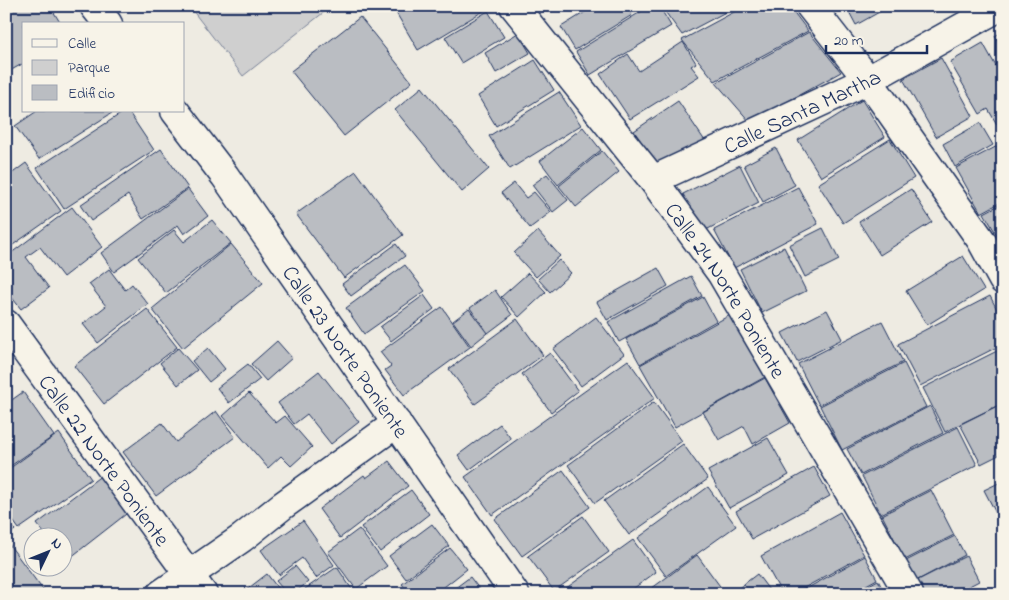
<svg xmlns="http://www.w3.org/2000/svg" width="1009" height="600" viewBox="0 0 1009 600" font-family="'Indie Flower',sans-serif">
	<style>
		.green { fill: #cfcfcf; stroke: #757f96 }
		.building { fill: #babdc2; stroke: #1b2f5e }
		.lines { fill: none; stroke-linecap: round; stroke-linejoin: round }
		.street-casing { stroke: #1b2f5e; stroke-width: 31 }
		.street { stroke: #f7f3e8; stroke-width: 28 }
		.labels { text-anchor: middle; stroke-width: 5; stroke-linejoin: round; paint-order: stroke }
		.street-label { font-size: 22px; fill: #1b2f5e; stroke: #f7f3e8 }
	</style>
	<rect width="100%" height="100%" fill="#eeebe2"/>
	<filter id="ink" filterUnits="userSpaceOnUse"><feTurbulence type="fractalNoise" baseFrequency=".02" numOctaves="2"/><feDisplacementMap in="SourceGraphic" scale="10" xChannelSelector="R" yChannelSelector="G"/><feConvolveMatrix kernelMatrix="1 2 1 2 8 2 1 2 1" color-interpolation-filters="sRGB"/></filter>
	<g filter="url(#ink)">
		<path class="green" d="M 189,6 L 326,6 L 328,9 L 243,76 Z"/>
		<path class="building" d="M 6,6 L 50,6 L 61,24 L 24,24 L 24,63 L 6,73 Z
			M 402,6 L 483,6 L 485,10 L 418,50 L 395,11 Z
			M 595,6 L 626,6 L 632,15 L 575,50 L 561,27 Z
			M 650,6 L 659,6 L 671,26 L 590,75 L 576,52 Z
			M 661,6 L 737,6 L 682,35 Z
			M 745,6 L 789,6 L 808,31 L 715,81 L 682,40 Z
			M 846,6 L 890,6 L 856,25 Z
			M 488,11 L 504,37 L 461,63 L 445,37 Z
			M 360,17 L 412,82 L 344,136 L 291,71 Z
			M 1003,31 L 1003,51 L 995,36 Z
			M 809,32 L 841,72 L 750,122 L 716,83 Z
			M 518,33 L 530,53 L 496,73 L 485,53 Z
			M 683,42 L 696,63 L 691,66 L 699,76 L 630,119 L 600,74 L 628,54 L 639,71 Z
			M 983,43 L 1003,79 L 1003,125 L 999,128 L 988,109 L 980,114 L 950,62 Z
			M 941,58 L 973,116 L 936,137 L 903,79 Z
			M 535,60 L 554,90 L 496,126 L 478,96 Z
			M 422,87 L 489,169 L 462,192 L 395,110 Z
			M 559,92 L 581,125 L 510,169 L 489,136 Z
			M 862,100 L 885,137 L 821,177 L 798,140 Z
			M 678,101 L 705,141 L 661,171 L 634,131 Z
			M 37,111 L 115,111 L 39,159 L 15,126 Z
			M 125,111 L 128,111 L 154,150 L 64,209 L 37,168 Z
			M 980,123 L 993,145 L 955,167 L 943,144 Z
			M 583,127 L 601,150 L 558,185 L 540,161 Z
			M 890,139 L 914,178 L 843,223 L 818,184 Z
			M 1003,143 L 1003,201 L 981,213 L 956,168 Z
			M 776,148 L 795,185 L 763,202 L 744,165 Z
			M 161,149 L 188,188 L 143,219 L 128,195 L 91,221 L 80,205 Z
			M 602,151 L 619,172 L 576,207 L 559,186 Z
			M 26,163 L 61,211 L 10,247 L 6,242 L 6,178 Z
			M 740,165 L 759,203 L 702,232 L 683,194 Z
			M 356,171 L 403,235 L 344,278 L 296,214 Z
			M 547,174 L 568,200 L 553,212 L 532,185 Z
			M 514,183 L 526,198 L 534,192 L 551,212 L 530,228 L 501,193 Z
			M 798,187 L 818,224 L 734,268 L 714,230 Z
			M 188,189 L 208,216 L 184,234 L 178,225 L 114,272 L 101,253 Z
			M 911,189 L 932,222 L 880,255 L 859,222 Z
			M 1003,203 L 1003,231 L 997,235 L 984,213 Z
			M 72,207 L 102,247 L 63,277 L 40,247 L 26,257 L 49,288 L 21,309 L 6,290 L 6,257 Z
			M 212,220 L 231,243 L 166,293 L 138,258 L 174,230 L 184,242 Z
			M 823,228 L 839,260 L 805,277 L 789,245 Z
			M 538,231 L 560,256 L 536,277 L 514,253 Z
			M 231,244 L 263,283 L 183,348 L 152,309 Z
			M 396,244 L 405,256 L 351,296 L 342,284 Z
			M 784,247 L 806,291 L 762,313 L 740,269 Z
			M 963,256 L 984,290 L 927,325 L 906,291 Z
			M 559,260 L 571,273 L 550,292 L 538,279 Z
			M 405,265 L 425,291 L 364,334 L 346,308 Z
			M 658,268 L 668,286 L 607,320 L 597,302 Z
			M 109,269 L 125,290 L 132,284 L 148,304 L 98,343 L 83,324 L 106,306 L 89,284 Z
			M 528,273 L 546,292 L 519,317 L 501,297 Z
			M 691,276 L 702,296 L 619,342 L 608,322 Z
			M 495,290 L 512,315 L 488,333 L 470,308 Z
			M 424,295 L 434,309 L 391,341 L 380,327 Z
			M 990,296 L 1003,321 L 1003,344 L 920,386 L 898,344 Z
			M 703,297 L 716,321 L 640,364 L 626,339 Z
			M 442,307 L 470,347 L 404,395 L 385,370 L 391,366 L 380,352 Z
			M 147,309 L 177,347 L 104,404 L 74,366 Z
			M 469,309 L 487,333 L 471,346 L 453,321 Z
			M 827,310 L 842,339 L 797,362 L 782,333 Z
			M 730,315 L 765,377 L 675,427 L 640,365 Z
			M 596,317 L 624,354 L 581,386 L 553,349 Z
			M 517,319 L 543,355 L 475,404 L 449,369 Z
			M 882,321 L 903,362 L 819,405 L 798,364 Z
			M 277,341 L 292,358 L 266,381 L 251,364 Z
			M 178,348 L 197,370 L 178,385 L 160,363 Z
			M 208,348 L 225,369 L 209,382 L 192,361 Z
			M 1003,348 L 1003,403 L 945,432 L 923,388 Z
			M 550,353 L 578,391 L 551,412 L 522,374 Z
			M 628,360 L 655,398 L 492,515 L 465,477 Z
			M 904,363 L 926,407 L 842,450 L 820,406 Z
			M 248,364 L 260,379 L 229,403 L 217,388 Z
			M 319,371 L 359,422 L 331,444 L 307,414 L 294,424 L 278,403 Z
			M 765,378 L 790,423 L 753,444 L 744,426 L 719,440 L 703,412 Z
			M 23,392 L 54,436 L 6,469 L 6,404 Z
			M 249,393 L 276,423 L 285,416 L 312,447 L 291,466 L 281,456 L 268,468 L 223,416 Z
			M 654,402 L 682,441 L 595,503 L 568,465 Z
			M 1003,403 L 1003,453 L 981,464 L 960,424 Z
			M 930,406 L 943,433 L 861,475 L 847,449 Z
			M 216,411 L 235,437 L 156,496 L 123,452 L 162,423 L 176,442 Z
			M 500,424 L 511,439 L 469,470 L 458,455 Z
			M 958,427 L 977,465 L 881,514 L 862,476 Z
			M 59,433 L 91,479 L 19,529 L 6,511 L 6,471 Z
			M 768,438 L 789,475 L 729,508 L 708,471 Z
			M 683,444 L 708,479 L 629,535 L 604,501 Z
			M 389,461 L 408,486 L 340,538 L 319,509 L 364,475 L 366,478 Z
			M 814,467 L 830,496 L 752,539 L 736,511 Z
			M 563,470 L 590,507 L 522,556 L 495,519 Z
			M 102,475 L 130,511 L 66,561 L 62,556 L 62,538 L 48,538 L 37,524 Z
			M 1003,481 L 1003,514 L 998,517 L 984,490 Z
			M 708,487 L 736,526 L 666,576 L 638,538 Z
			M 411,490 L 429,514 L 380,552 L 361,527 Z
			M 931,490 L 954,535 L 905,560 L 882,515 Z
			M 840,512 L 864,555 L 793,594 L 782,594 L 761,556 Z
			M 583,516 L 609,552 L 554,591 L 528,556 Z
			M 6,518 L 15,530 L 6,536 Z
			M 303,521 L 334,565 L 316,578 L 302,558 L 279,575 L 261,550 Z
			M 432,524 L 449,546 L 406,579 L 389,556 Z
			M 359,529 L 387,566 L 356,589 L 328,552 Z
			M 955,536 L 965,555 L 916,581 L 906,561 Z
			M 633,540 L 656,572 L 626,594 L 558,594 Z
			M 8,543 L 46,594 L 6,594 L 6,545 Z
			M 450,548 L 467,569 L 435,594 L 410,594 L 402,584 Z
			M 697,555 L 725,593 L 644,594 Z
			M 865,556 L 877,579 L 850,594 L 797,594 Z
			M 966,556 L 979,581 L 954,594 L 923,594 L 916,581 Z
			M 295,566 L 308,582 L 293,594 L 287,594 L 276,581 Z
			M 337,567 L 355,594 L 308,594 L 305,589 Z
			M 267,574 L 282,594 L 241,594 Z
			M 757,574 L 772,594 L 731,594 Z
			M 470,577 L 483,594 L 447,594 Z
			M 878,580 L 885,594 L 853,594 Z"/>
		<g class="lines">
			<defs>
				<g id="street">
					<path d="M 94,6 L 108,24"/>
					<path id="s1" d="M 514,6 L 653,180 L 721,273 L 909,594"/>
					<path d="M 810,6 L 868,80 L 981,240 L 1003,280"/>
					<path id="s2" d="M 175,111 L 225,176 L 515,594"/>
					<path id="s3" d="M 653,180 L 868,80 L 1001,6"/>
					<path id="s4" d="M 6,324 L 203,594"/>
					<path d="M 161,594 L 242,538 L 282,506 L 397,423"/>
				</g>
			</defs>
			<use href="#street" class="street-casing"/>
			<use href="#street" class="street"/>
		</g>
	</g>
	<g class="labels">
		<g class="street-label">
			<text dy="8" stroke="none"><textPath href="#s3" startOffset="164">Calle Santa Martha</textPath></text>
			<text dy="8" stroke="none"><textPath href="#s1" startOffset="355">Calle 24 Norte Poniente</textPath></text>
			<text dy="8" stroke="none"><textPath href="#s2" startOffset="295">Calle 23 Norte Poniente</textPath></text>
			<text dy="8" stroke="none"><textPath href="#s4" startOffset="168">Calle 22 Norte Poniente</textPath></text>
		</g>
	</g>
	<rect width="1009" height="600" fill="none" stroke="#f7f3e8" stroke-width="25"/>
	<rect x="12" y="12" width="984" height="575" fill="none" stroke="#1b2f5e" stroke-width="2" filter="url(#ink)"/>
	<rect x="22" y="22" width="162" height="90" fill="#f7f3e8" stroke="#9fa5b1"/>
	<rect x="32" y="39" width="25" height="8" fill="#f7f3e8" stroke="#9fa5b1"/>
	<text x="68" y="48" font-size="15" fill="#1b2f5e">Calle</text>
	<rect x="32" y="60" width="25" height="15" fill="#cfcfcf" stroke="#9fa5b1"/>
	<text x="68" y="72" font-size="15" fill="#1b2f5e">Parque</text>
	<rect x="32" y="85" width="25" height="15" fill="#babdc2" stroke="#9fa5b1"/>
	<text x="68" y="98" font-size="15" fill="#1b2f5e">Edificio</text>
	<g transform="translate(48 552) rotate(47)"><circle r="24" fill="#f7f3e8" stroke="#9fa5b1"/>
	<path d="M0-4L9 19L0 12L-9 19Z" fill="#1b2f5e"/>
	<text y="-8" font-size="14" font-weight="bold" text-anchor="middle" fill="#1b2f5e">N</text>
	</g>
	<path d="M826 45v8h101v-8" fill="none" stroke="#1b2f5e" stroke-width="2.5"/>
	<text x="834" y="45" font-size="15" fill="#1b2f5e" stroke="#f7f3e8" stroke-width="4" paint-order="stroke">20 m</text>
</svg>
